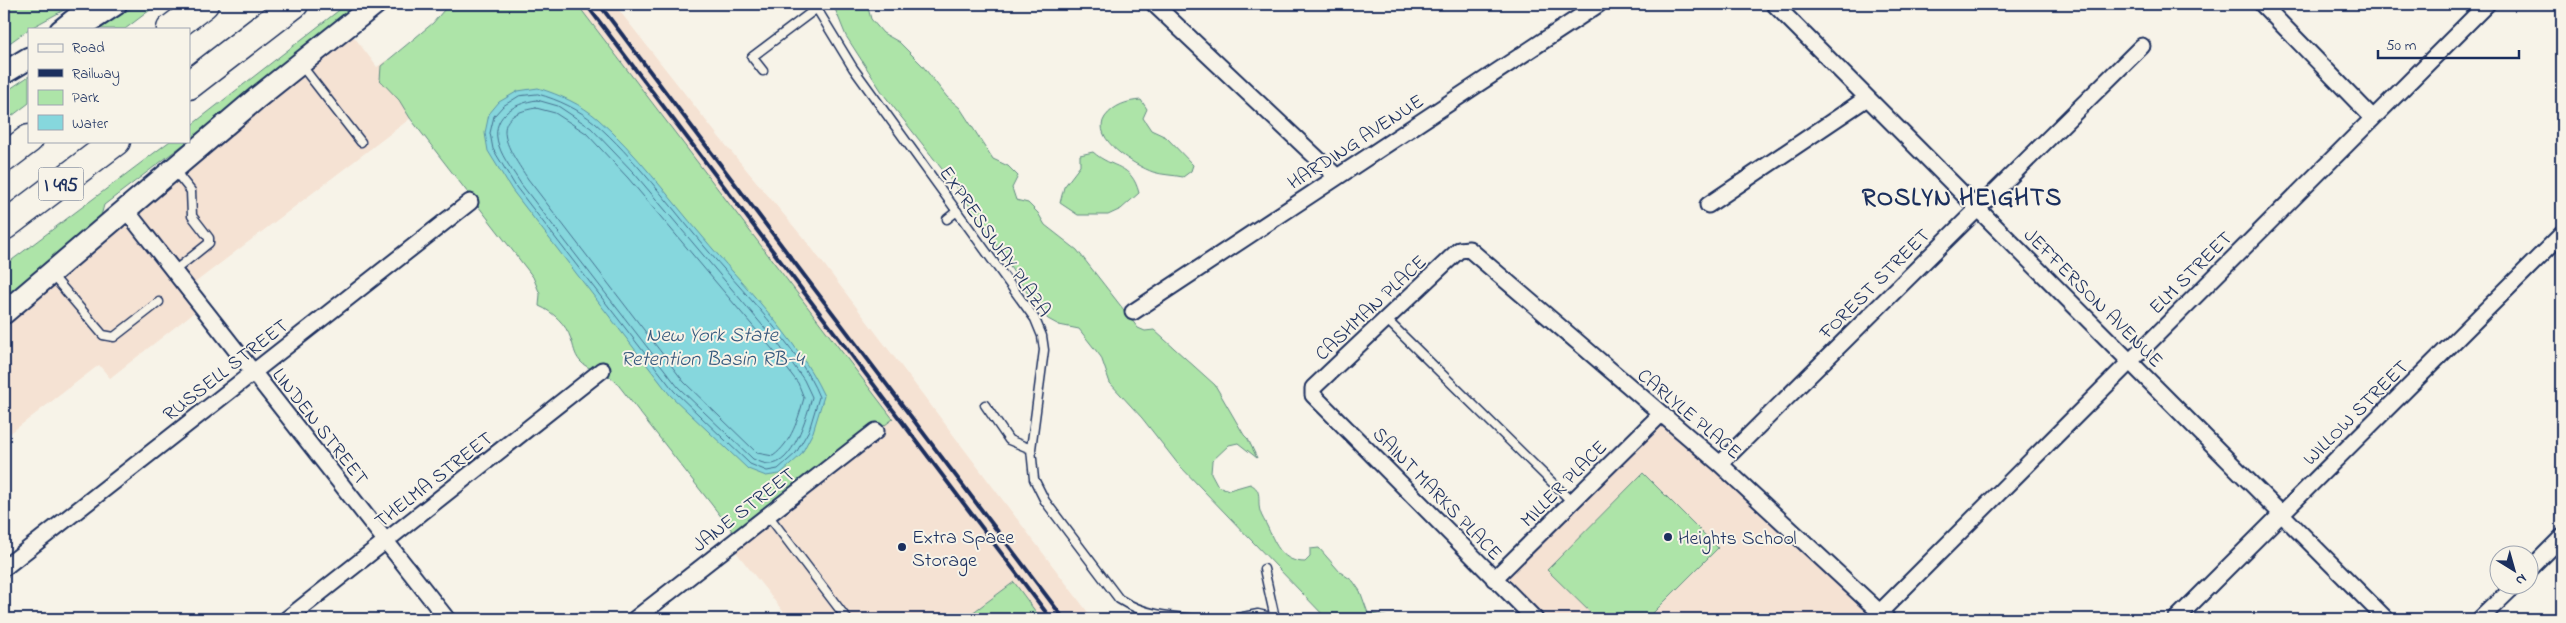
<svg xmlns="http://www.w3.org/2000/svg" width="2566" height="623" viewBox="0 0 2566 623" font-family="'Indie Flower',sans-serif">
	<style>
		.built { fill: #f5e2d3 }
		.green { fill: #ade4a8; stroke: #648a83 }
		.water { fill: #86d7dd; stroke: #5b94aa }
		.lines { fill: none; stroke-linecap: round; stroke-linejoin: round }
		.shore { stroke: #467291; stroke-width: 1 }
		.service-casing { stroke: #1b2f5e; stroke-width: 11 }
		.minor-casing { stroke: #1b2f5e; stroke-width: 19 }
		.secondary-casing { stroke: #1b2f5e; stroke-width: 25 }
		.motorway-casing { stroke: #1b2f5e; stroke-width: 31 }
		.service { stroke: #f7f3e8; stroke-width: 8 }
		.minor { stroke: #f7f3e8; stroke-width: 15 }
		.secondary { stroke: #f7f3e8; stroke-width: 21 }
		.motorway { stroke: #f7f3e8; stroke-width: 28 }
		.rail { stroke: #1b2f5e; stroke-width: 4 }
		.poi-dot { fill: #1b2f5e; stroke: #f7f3e8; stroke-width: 2 }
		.labels { text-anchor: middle; stroke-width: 4; stroke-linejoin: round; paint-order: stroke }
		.shield { fill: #f7f3e8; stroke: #5d6a87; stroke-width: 1 }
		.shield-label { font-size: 19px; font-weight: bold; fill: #1b2f5e }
		.street-label { font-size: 20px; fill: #1b2f5e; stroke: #f7f3e8 }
		.poi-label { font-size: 20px; fill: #1b2f5e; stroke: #f7f3e8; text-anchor: start }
		.water-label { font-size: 21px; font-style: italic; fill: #36597e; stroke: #f7f3e8 }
		.district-label { font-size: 25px; font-weight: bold; letter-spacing: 1px; fill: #1b2f5e; stroke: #f7f3e8 }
	</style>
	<rect width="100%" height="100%" fill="#f7f3e8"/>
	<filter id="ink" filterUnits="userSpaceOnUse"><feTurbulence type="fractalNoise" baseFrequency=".02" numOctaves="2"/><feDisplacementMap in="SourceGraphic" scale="10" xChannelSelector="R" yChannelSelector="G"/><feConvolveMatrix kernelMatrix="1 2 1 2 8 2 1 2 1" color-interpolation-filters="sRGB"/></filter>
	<g filter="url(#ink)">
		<path class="built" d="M 577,4 L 614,4 L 719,137 L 810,246 L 1093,619 L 1041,619 L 1014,583 L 964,619 L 789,619 L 729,543 L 892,418 Z
			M 346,26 L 377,67 L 387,60 L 424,108 L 188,288 L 202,306 L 110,378 L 99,365 L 4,438 L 4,313 Z
			M 1660,415 L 1887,619 L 1535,619 L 1494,579 Z"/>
		<path class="green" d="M 13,4 L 75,4 L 29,29 L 4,47 L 4,11 Z
			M 137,4 L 158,4 L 125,29 L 100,29 Z
			M 347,4 L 359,4 L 189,140 L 189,127 Z
			M 449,4 L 577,4 L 893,419 L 737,537 L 616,382 C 603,368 589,372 580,361 C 574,354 574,347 571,339 C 566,324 553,312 539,306 L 540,294 L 533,277 L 410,118 L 399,100 L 380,80 L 381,66 L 433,23 Z
			M 833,4 L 867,4 L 871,19 L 883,33 L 899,42 L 922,65 L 947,97 L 960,108 L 993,159 L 1008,166 L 1018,176 L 1012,188 L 1016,200 L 1028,203 L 1038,213 L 1045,225 L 1077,250 L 1138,328 L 1145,331 L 1154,330 L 1215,385 L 1244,435 L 1248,439 L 1257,458 L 1238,443 L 1229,445 L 1212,461 L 1211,473 L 1218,486 L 1229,490 L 1250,484 C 1263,490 1257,500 1260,511 C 1261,516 1266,523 1268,528 C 1276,546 1283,562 1305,562 L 1310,557 L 1310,549 L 1319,548 L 1340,572 L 1353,581 L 1360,591 L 1368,613 L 1394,619 L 1327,619 L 1178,464 L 1142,418 L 1110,383 L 1101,357 L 1079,329 L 1059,325 L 1048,319 L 1038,309 L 963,196 L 884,95 L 846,36 Z
			M 1967,4 L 2010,4 C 1994,11 1983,11 1967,4 Z
			M 29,76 L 29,103 L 4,122 L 4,93 Z
			M 1141,100 L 1147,109 L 1143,118 L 1151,130 L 1166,137 L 1193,165 L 1191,171 L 1183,177 C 1174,175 1162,175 1153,172 C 1136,166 1090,139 1105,117 C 1114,105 1127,101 1141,100 Z
			M 170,141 L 188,141 L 104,205 L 99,223 L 4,299 L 4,266 Z
			M 1093,152 C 1113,170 1131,162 1139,193 L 1121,209 L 1108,215 L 1078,215 L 1060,203 L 1064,187 L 1080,166 L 1080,155 Z
			M 1643,473 L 1718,548 L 1647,619 L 1597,619 L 1547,570 Z
			M 1014,582 L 1041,619 L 964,619 Z"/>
		<path class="water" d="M 538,88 C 560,95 581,104 598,119 C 636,152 669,198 702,236 C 744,287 796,336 824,396 L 813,432 L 801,455 L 780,474 L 766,476 L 748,469 L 670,395 L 512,190 L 488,151 L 485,133 L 489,114 L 499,102 L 518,91 Z"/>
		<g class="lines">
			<path class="shore" d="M 538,94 C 559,100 578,109 595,123 C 633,156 671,207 704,246 C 739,288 799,347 819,397 L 809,430 L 796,453 L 778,469 L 767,471 L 750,464 L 674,391 L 516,187 L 493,149 L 490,133 L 494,116 L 503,106 L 519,96 Z
				M 537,100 L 558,106 L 591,128 L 634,173 L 779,345 L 804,380 L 812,397 C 807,415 793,466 769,464 C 764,464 758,461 753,459 L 678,387 L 521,184 C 514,172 503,159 499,146 C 489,118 513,103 537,100 Z
				M 536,108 L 555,113 L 586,133 L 628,178 L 773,350 L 798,383 L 804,398 C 798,419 792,442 773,456 L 757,453 L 684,382 L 528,179 C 510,151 483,116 536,108 Z"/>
			<defs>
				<path id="service" d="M 814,4 L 853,68 L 1035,319 L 1042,336 L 1044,350 L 1031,449 L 1034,479 L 1045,501 L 1119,599 C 1144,615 1169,617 1198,619
					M 301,65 L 361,142
					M 763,71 L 752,57 L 817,8
					M 947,219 L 957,211
					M 174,271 L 209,243 L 209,238 L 192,216 L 191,191 L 175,171
					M 52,275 L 103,335 L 114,337 L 159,302
					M 1386,319 L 1572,502
					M 985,405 L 1009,440 L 1031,449
					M 768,515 L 847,619
					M 1264,569 L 1275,618
					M 1233,619 L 1258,614 L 1278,619"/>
				<path id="minor" d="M 1154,4 L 1337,177
					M 1774,4 L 2386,619
					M 2262,4 L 2373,118
					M 58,29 L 89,4
					M 1708,205 L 1867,98
					M 126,210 L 447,619
					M 1133,312 L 1599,4
					M 1720,464 L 2142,46
					M 4,568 L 470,202
					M 2528,571 L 2562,537
					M 1494,579 L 1660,415
					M 1880,612 L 2487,4
					M 287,619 L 602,370
					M 635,619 L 876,431
					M 1535,619 L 1313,395 L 1313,388 L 1459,250 L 1469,249 L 1720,464 L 1887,619
					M 2176,619 L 2562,234
					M 2480,619 L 2514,586"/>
				<path id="secondary" d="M 78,29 L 116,4
					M 4,73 L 29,58
					M 4,313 L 257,98 L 375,4"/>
				<path id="motorway" d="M 171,29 L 204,4
					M 189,85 L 294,4
					M 4,158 L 29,139
					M 4,226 L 116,141"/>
			</defs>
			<use href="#service" class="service-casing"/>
			<use href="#minor" class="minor-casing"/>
			<use href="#secondary" class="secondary-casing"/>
			<use href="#motorway" class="motorway-casing"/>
			<use href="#service" class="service"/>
			<use href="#minor" class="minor"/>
			<use href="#secondary" class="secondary"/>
			<use href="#motorway" class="motorway"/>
			<path class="rail" d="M 586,4 L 1051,619
				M 599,4 L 1064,619"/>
		</g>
	</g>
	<g class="poi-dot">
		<circle cx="1668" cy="537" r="5"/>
		<circle cx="902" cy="547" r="5"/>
	</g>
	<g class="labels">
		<rect class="shield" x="38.5" y="167.5" width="45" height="33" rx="4"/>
		<g class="shield-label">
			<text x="61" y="191">I 495</text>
		</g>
		<g class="street-label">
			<text transform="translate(1355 141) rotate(-33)" y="7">HARDING AVENUE</text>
			<text transform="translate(996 241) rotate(55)" y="7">EXPRESSWAY PLAZA</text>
			<text transform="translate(2190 272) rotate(-45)" y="7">ELM STREET</text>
			<text transform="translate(1874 283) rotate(-45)" y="7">FOREST STREET</text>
			<text transform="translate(2094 297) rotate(45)" y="7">JEFFERSON AVENUE</text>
			<text transform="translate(1370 307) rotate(-43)" y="7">CASHMAN PLACE</text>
			<text transform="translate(225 369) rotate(-38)" y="7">RUSSELL STREET</text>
			<text transform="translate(2355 412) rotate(-45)" y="7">WILLOW STREET</text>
			<text transform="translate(1690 413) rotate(40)" y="7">CARLYLE PLACE</text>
			<text transform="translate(321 426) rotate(52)" y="7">LINDEN STREET</text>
			<text transform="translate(433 479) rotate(-38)" y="7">THELMA STREET</text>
			<text transform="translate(1563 483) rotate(-45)" y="7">MILLER PLACE</text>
			<text transform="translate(1438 493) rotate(46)" y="7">SAINT MARKS PLACE</text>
			<text transform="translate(743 509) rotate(-38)" y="7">JANE STREET</text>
		</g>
		<g class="poi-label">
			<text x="912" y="543">Extra Space<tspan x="912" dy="23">Storage</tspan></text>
			<text x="1678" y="544">Heights School</text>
		</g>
		<g class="water-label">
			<text x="712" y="341">New York State<tspan x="712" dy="24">Retention Basin RB-4</tspan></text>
		</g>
		<g class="district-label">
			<text x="1962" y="205">ROSLYN HEIGHTS</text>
		</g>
	</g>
	<rect width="2566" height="623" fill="none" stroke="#f7f3e8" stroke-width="20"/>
	<rect x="10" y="10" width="2546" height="603" fill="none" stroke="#1b2f5e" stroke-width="2" filter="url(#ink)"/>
	<rect x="28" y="28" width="162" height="115" fill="#f7f3e8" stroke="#9fa5b1"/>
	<rect x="38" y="44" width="25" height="8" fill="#f7f3e8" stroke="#9fa5b1"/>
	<text x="72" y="52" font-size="15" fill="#1b2f5e">Road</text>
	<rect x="38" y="69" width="25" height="8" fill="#1b2f5e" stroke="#9fa5b1"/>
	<text x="72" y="78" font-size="15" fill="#1b2f5e">Railway</text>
	<rect x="38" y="90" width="25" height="15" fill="#ade4a8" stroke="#9fa5b1"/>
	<text x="72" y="102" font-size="15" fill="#1b2f5e">Park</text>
	<rect x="38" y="115" width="25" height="15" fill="#86d7dd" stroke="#9fa5b1"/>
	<text x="72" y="128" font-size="15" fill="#1b2f5e">Water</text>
	<g transform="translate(2514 570) rotate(143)"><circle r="24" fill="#f7f3e8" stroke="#9fa5b1"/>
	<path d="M0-4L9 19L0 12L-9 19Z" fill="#1b2f5e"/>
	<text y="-8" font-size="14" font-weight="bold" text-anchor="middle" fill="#1b2f5e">N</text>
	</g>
	<path d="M2378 50v8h141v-8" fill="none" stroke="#1b2f5e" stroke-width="2.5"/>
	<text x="2386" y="50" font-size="15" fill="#1b2f5e" stroke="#f7f3e8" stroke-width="4" paint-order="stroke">50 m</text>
</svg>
